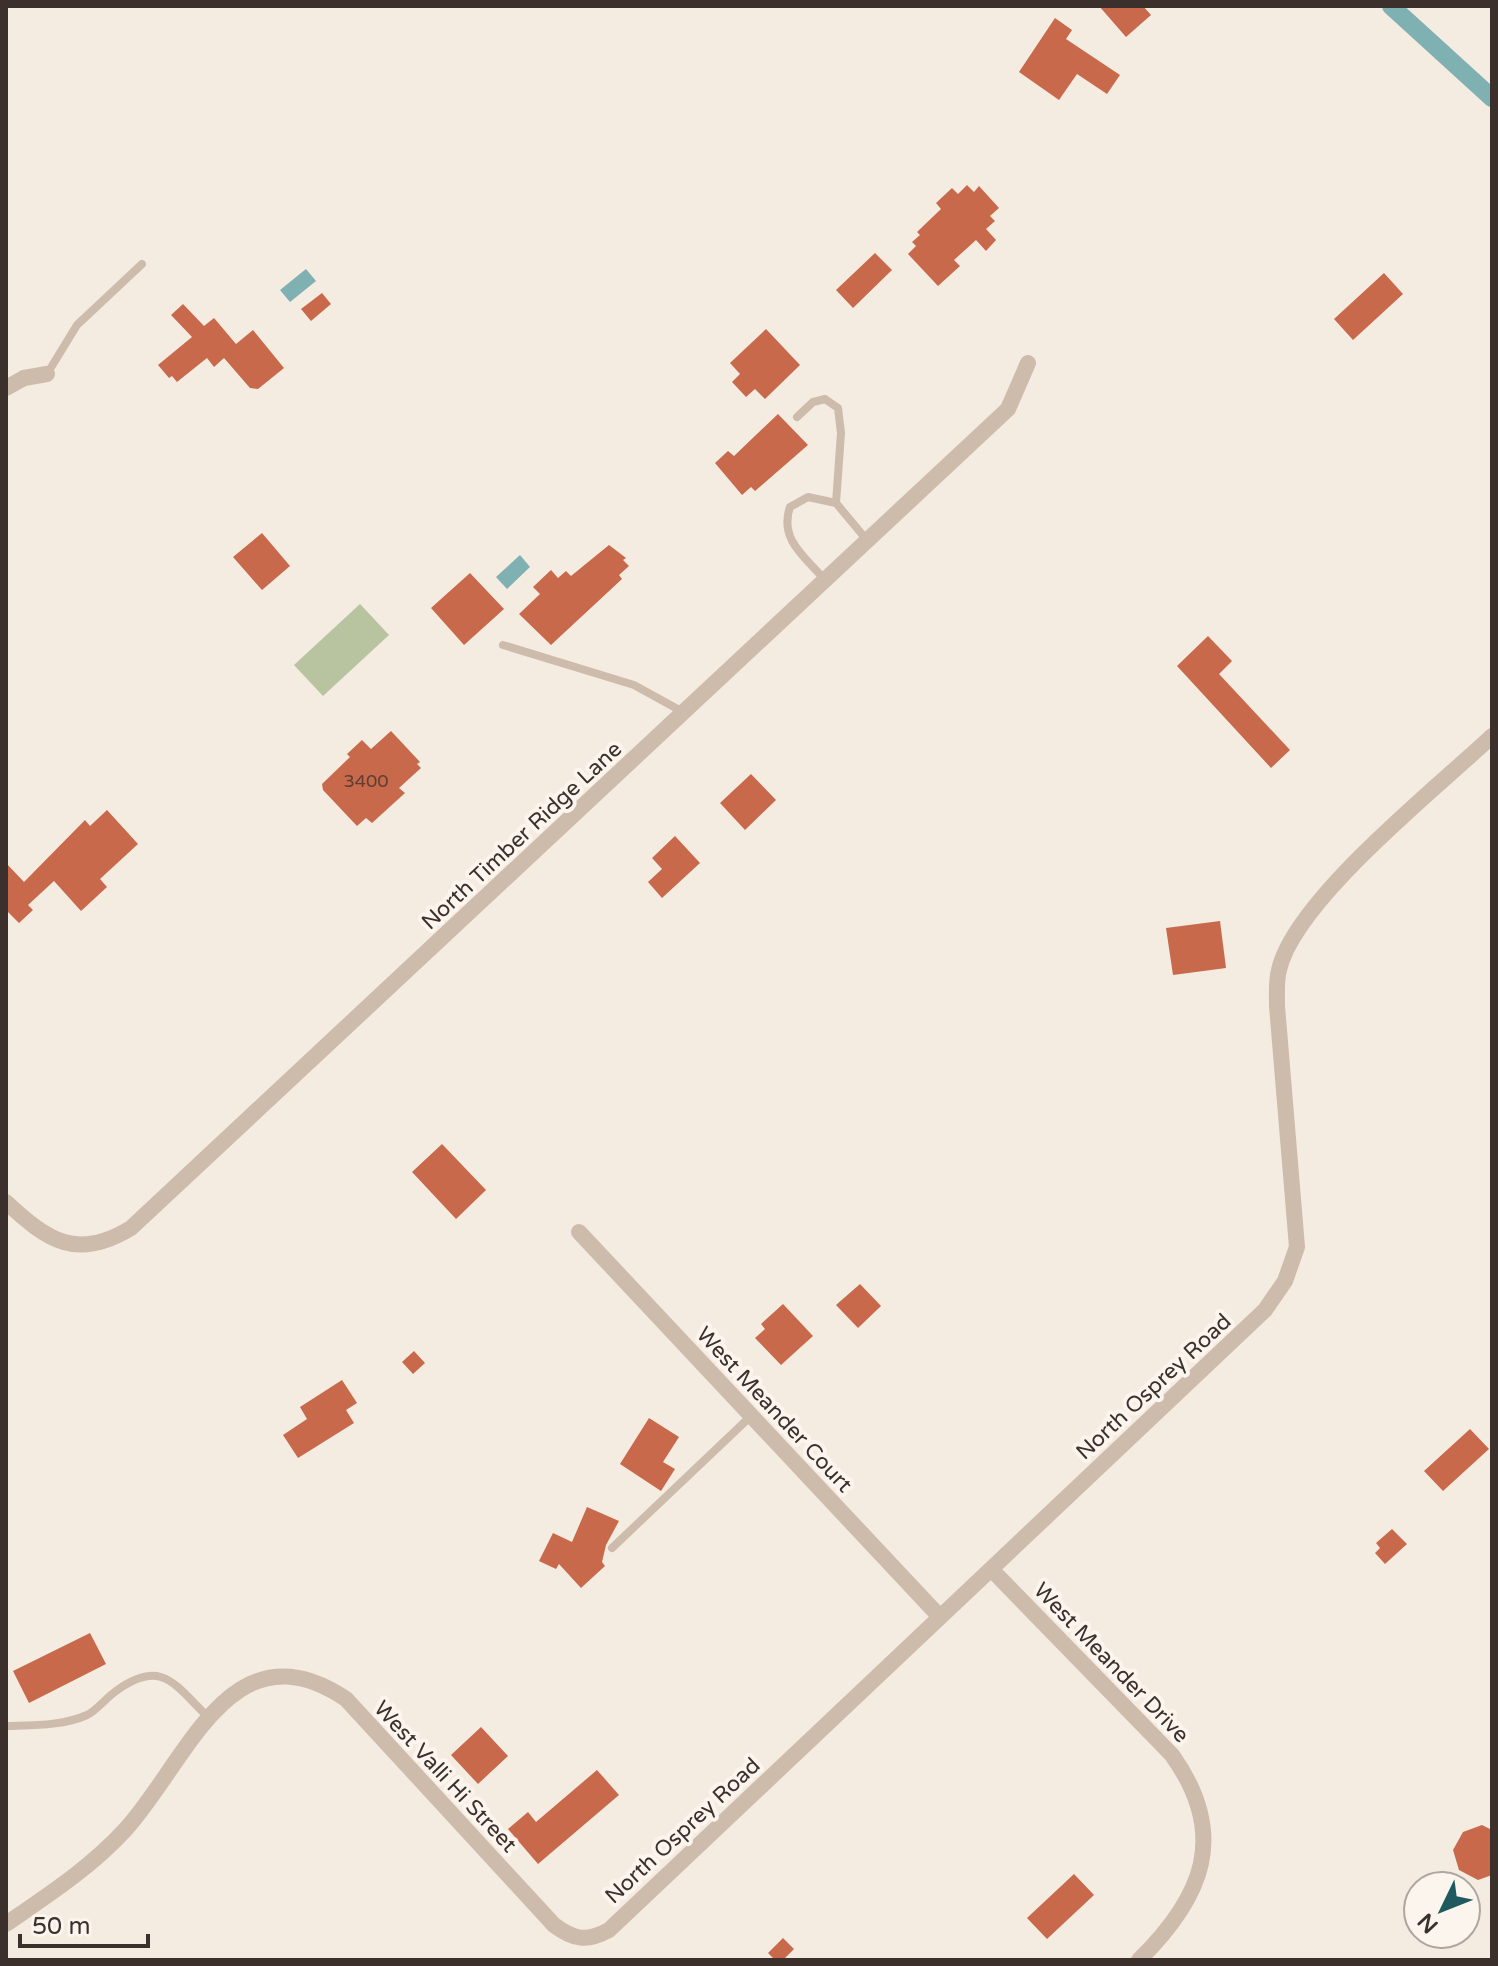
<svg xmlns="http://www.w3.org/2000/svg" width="1498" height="1966" viewBox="0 0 1498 1966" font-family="'Varela Round',sans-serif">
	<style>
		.green { fill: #b8c4a0 }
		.water { fill: #7fb0b2 }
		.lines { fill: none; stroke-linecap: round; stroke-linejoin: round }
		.canal { stroke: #7fb0b2; stroke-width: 18 }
		.building { fill: #c8694b }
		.service { stroke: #cdbbac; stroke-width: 8 }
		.minor { stroke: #cdbbac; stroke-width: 16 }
		.labels { text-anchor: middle; stroke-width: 8; stroke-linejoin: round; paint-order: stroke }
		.number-label { font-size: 18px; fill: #5e3e33 }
		.street-label { font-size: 22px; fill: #3b302b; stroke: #fbf5ee }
	</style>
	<rect width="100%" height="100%" fill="#f4ebe1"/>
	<path class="green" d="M 360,604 L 389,635 L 323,696 L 294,665 Z"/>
	<path class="water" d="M 306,269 L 316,281 L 290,302 L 280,290 Z
		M 520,555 L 530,567 L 507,589 L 496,577 Z"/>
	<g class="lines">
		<path class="canal" d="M 1391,6 L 1492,98"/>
	</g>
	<path class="building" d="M 1099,6 L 1143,6 L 1151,15 L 1126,37 Z
		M 1055,18 L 1072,30 L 1066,39 L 1120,75 L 1107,94 L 1077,74 L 1059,100 L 1019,72 Z
		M 967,185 L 974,192 L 979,186 L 999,208 L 990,216 L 995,221 L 986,229 L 996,240 L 986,251 L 976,240 L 954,260 L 960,266 L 938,286 L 908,254 L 916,246 L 912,242 L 920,235 L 917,232 L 941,209 L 936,203 L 952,188 L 958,194 Z
		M 875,253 L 892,270 L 853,308 L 836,290 Z
		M 1384,273 L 1403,294 L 1353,340 L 1334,319 Z
		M 322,293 L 331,304 L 311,321 L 301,309 Z
		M 183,304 L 204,326 L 214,318 L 236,344 L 253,330 L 284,368 L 258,389 L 250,388 L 224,358 L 214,367 L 207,358 L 177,382 L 172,376 L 169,378 L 158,365 L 192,337 L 171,315 Z
		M 766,329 L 800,365 L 765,399 L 755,389 L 746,397 L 732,382 L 740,374 L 730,363 Z
		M 778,414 L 808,445 L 755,491 L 751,487 L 742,495 L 715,463 L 728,451 L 734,456 Z
		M 262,533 L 290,566 L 262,590 L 233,557 Z
		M 609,545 L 626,558 L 623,560 L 629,566 L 619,575 L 622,579 L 551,645 L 519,614 L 540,594 L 533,587 L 551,570 L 558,578 L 566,571 L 571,576 Z
		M 470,573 L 504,609 L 464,645 L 431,608 Z
		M 1208,636 L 1232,661 L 1219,674 L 1290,750 L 1271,768 L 1177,666 Z
		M 391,731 L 420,762 L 417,764 L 421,768 L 399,788 L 405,793 L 372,823 L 366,818 L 357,826 L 323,790 L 322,784 L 350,757 L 347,754 L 362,740 L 371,749 Z
		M 751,774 L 776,800 L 745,830 L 720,803 Z
		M 107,810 L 138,844 L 100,879 L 107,887 L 81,911 L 54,881 L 28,905 L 33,910 L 19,923 L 6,910 L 6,863 L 24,882 L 85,820 L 90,826 Z
		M 675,836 L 700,863 L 662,898 L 648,882 L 662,869 L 652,858 Z
		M 1220,921 L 1226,968 L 1173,975 L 1166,928 Z
		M 442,1144 L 486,1190 L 456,1219 L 412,1172 Z
		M 860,1284 L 881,1306 L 858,1328 L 836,1305 Z
		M 783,1304 L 813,1336 L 781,1365 L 755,1338 L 765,1329 L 761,1324 Z
		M 414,1351 L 425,1363 L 413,1374 L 402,1362 Z
		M 342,1380 L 357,1403 L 346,1410 L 354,1423 L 298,1458 L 283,1435 L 307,1419 L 300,1407 Z
		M 649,1418 L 679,1437 L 663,1462 L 675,1469 L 661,1491 L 620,1464 Z
		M 1470,1429 L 1489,1449 L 1443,1491 L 1424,1471 Z
		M 587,1507 L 619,1521 L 606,1545 L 602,1562 L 605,1566 L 581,1588 L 559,1564 L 556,1569 L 539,1561 L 553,1533 L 572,1542 Z
		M 1392,1529 L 1407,1544 L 1385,1564 L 1375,1553 L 1380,1548 L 1376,1543 Z
		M 90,1633 L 106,1664 L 29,1703 L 13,1671 Z
		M 481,1727 L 508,1756 L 478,1784 L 451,1755 Z
		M 597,1770 L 619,1795 L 538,1864 L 508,1829 L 528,1812 L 536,1822 Z
		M 1482,1825 L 1492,1830 L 1492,1875 L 1478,1880 L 1459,1870 L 1453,1850 L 1463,1832 Z
		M 1074,1874 L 1094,1895 L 1047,1939 L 1027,1918 Z
		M 783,1938 L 794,1949 L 783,1960 L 775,1960 L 768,1953 Z"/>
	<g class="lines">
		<path class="service" d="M 47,374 L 77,325 L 142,264
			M 797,417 L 813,402 L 825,399 L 838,408 L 841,433 L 836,503 L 866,539
			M 824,579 C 804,556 779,539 790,507 L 808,497 L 836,503
			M 503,645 L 634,685 L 683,712
			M 612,1548 L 751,1416
			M 6,1726 C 32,1725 63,1726 87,1715 C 97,1710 106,1698 116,1691 C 162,1658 174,1684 208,1717"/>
		<path class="minor" d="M 6,388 L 24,378 L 47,374
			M 6,1202 C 48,1241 77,1261 131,1228 L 1008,409 L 1028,363
			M 579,1232 L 940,1617
			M 991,1569 L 1172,1755 C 1229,1835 1203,1897 1139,1960
			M 6,1924 C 48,1895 90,1868 125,1830 C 188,1761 231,1622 346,1699 L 554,1925 C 574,1940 587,1942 609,1930 L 1265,1310 L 1285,1281 L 1297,1247 L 1277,1006 C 1277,995 1276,981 1279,970 C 1294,901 1438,787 1492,736"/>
	</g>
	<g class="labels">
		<g class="number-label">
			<text x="366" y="787">3400</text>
		</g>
		<g class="street-label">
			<text transform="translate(521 835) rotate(-43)" y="8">North Timber Ridge Lane</text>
			<text transform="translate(1153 1386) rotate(-43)" y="8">North Osprey Road</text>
			<text transform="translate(775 1409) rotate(47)" y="8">West Meander Court</text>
			<text transform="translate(1112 1662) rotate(46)" y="8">West Meander Drive</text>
			<text transform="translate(446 1776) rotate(47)" y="8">West Valli Hi Street</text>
			<text transform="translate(682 1830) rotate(-43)" y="8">North Osprey Road</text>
		</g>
	</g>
	<rect width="1498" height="1966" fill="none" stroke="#3b302b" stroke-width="16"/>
	<g transform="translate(1442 1910) rotate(227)"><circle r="38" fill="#fbf5ee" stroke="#aea6a0" stroke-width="2"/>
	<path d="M0-6L14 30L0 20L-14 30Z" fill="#1f5a5e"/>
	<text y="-12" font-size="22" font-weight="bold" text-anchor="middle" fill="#3b302b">N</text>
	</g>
	<path d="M20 1934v12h128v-12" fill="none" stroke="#3b302b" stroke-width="4"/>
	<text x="32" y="1934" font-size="24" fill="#3b302b" stroke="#fbf5ee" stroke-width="6" paint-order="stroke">50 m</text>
</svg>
